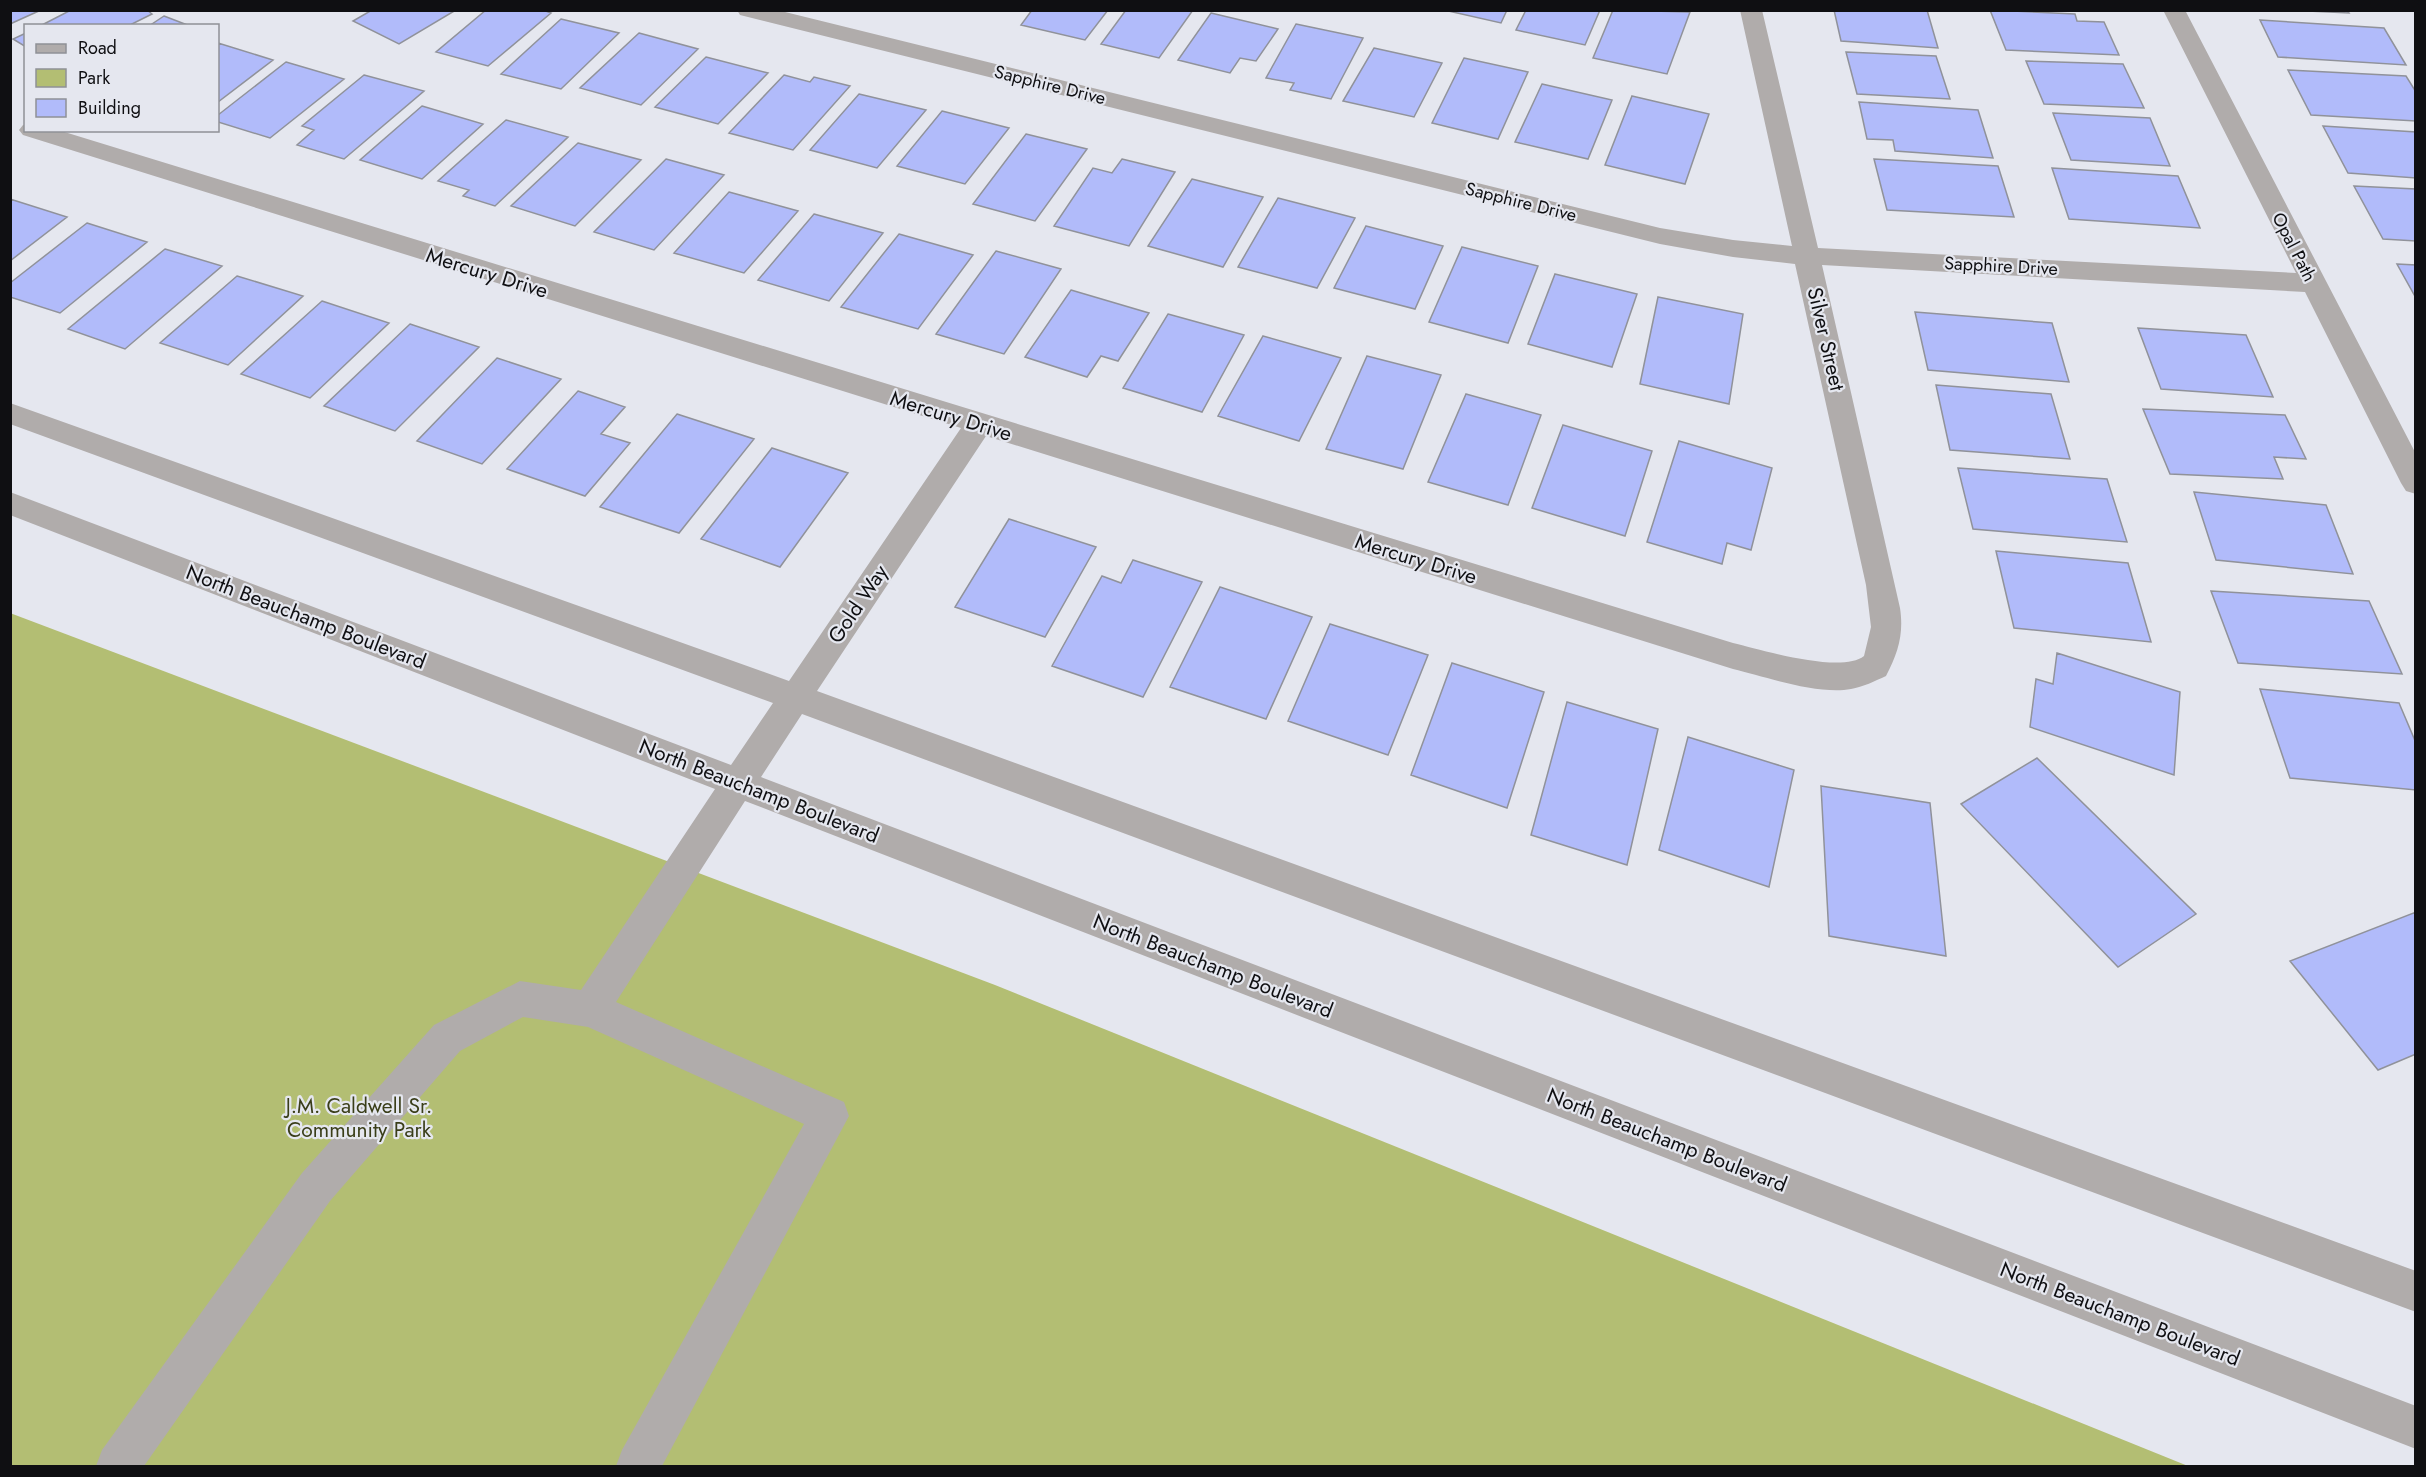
<svg xmlns="http://www.w3.org/2000/svg" width="2426" height="1477" viewBox="0 0 2426 1477" font-family="Jost,sans-serif">
	<style>
		.green { fill: #b3be73 }
		.building { fill: #b1bbfa; stroke: #90929a; stroke-width: 1.5 }
		.lines { fill: none; stroke-linecap: round; stroke-linejoin: round }
		.minor { fill: #b0acab; fill-rule: evenodd }
		.labels { text-anchor: middle; stroke-width: 4.5; stroke-linejoin: round; paint-order: stroke }
		.far-street-label { font-size: 18px; fill: #0f0f12; stroke: #e5e7ef }
		.street-label { font-size: 21px; fill: #0f0f12; stroke: #e5e7ef }
		.park-label { font-size: 21px; fill: #3a3e19; stroke: #e5e7ef }
	</style>
	<rect width="100%" height="100%" fill="#e5e7ef"/>
	<path class="green" d="M 10,613 L 995,985 L 2188,1466 L 11,1466 Z"/>
	<path class="building" d="M 10,10 L 41,10 L 10,24 Z
		M 71,10 L 147,10 L 152,14 L 128,26 L 40,26 Z
		M 372,10 L 456,10 L 399,44 L 353,21 Z
		M 486,10 L 543,10 L 551,13 L 488,66 L 436,52 Z
		M 1032,10 L 1108,10 L 1085,40 L 1021,25 Z
		M 1126,10 L 1193,10 L 1159,58 L 1101,44 Z
		M 1444,10 L 1507,10 L 1501,23 Z
		M 1526,10 L 1600,10 L 1585,45 L 1516,30 Z
		M 1613,10 L 1690,12 L 1667,74 L 1593,58 Z
		M 1834,10 L 1927,10 L 1938,48 L 1841,41 Z
		M 1990,10 L 2075,14 L 2077,21 L 2104,22 L 2119,55 L 2006,50 Z
		M 2286,10 L 2347,10 L 2349,13 Z
		M 1211,13 L 1278,29 L 1256,61 L 1240,58 L 1230,73 L 1178,60 Z
		M 164,16 L 190,26 L 149,26 Z
		M 561,19 L 619,33 L 561,89 L 501,74 Z
		M 2260,20 L 2384,28 L 2406,65 L 2278,57 Z
		M 1296,24 L 1363,38 L 1331,99 L 1290,90 L 1294,83 L 1266,78 Z
		M 26,33 L 26,47 L 13,39 Z
		M 639,33 L 698,49 L 641,105 L 580,88 Z
		M 218,43 L 273,60 L 218,102 Z
		M 1374,48 L 1442,63 L 1414,117 L 1343,101 Z
		M 1846,52 L 1936,56 L 1950,99 L 1857,94 Z
		M 706,57 L 768,73 L 718,124 L 655,107 Z
		M 1464,58 L 1528,72 L 1498,139 L 1432,123 Z
		M 2026,61 L 2123,64 L 2144,108 L 2044,104 Z
		M 286,62 L 344,79 L 270,138 L 218,122 L 218,115 Z
		M 2288,70 L 2406,76 L 2416,92 L 2416,121 L 2311,115 Z
		M 364,75 L 424,91 L 344,159 L 297,145 L 314,130 L 302,126 Z
		M 784,75 L 810,82 L 814,77 L 850,86 L 793,150 L 729,133 Z
		M 1542,84 L 1612,100 L 1588,159 L 1515,142 Z
		M 859,94 L 926,110 L 877,168 L 810,150 Z
		M 1632,96 L 1709,114 L 1685,184 L 1605,165 Z
		M 1859,102 L 1978,110 L 1993,158 L 1895,151 L 1893,140 L 1867,139 Z
		M 422,106 L 483,124 L 422,179 L 360,160 Z
		M 942,111 L 1009,128 L 965,184 L 897,166 Z
		M 2053,113 L 2150,118 L 2170,166 L 2071,160 Z
		M 506,120 L 568,137 L 495,206 L 463,196 L 469,190 L 438,181 Z
		M 2323,126 L 2416,132 L 2416,178 L 2348,173 Z
		M 1026,134 L 1087,149 L 1035,221 L 973,204 Z
		M 578,143 L 641,160 L 575,226 L 511,206 Z
		M 666,159 L 724,175 L 654,250 L 594,232 Z
		M 1122,159 L 1175,172 L 1129,246 L 1054,226 L 1093,168 L 1112,173 Z
		M 1874,159 L 1998,166 L 2014,217 L 1887,210 Z
		M 2052,168 L 2178,176 L 2200,228 L 2069,219 Z
		M 1192,179 L 1263,197 L 1223,267 L 1148,246 Z
		M 2354,186 L 2416,189 L 2416,241 L 2383,239 Z
		M 729,192 L 798,211 L 744,273 L 674,253 Z
		M 1278,198 L 1355,218 L 1317,288 L 1238,267 Z
		M 10,199 L 67,217 L 10,261 Z
		M 814,214 L 883,233 L 829,301 L 758,280 Z
		M 87,223 L 147,242 L 60,313 L 10,297 L 10,283 Z
		M 1366,226 L 1443,246 L 1415,309 L 1334,288 Z
		M 899,234 L 973,255 L 918,329 L 841,307 Z
		M 1462,247 L 1538,266 L 1508,343 L 1429,322 Z
		M 165,249 L 222,266 L 125,349 L 68,329 Z
		M 996,251 L 1061,269 L 1004,354 L 936,334 Z
		M 2397,264 L 2416,265 L 2416,298 Z
		M 1555,274 L 1637,294 L 1612,367 L 1528,344 Z
		M 237,276 L 303,296 L 228,365 L 160,343 Z
		M 1071,290 L 1149,313 L 1118,361 L 1101,356 L 1087,377 L 1025,357 Z
		M 1658,297 L 1743,314 L 1729,404 L 1640,384 Z
		M 322,301 L 389,323 L 310,398 L 241,374 Z
		M 1915,312 L 2052,323 L 2069,382 L 1928,370 Z
		M 1168,314 L 1244,335 L 1202,412 L 1123,388 Z
		M 410,324 L 479,347 L 395,431 L 324,406 Z
		M 2138,328 L 2246,335 L 2273,397 L 2161,389 Z
		M 1263,336 L 1341,358 L 1299,441 L 1218,416 Z
		M 1367,356 L 1441,375 L 1403,469 L 1326,449 Z
		M 497,358 L 561,379 L 482,464 L 417,441 Z
		M 1936,385 L 2051,394 L 2070,459 L 1950,450 Z
		M 578,391 L 625,407 L 601,434 L 630,443 L 585,496 L 507,469 Z
		M 1466,394 L 1541,415 L 1508,505 L 1428,482 Z
		M 2143,409 L 2285,415 L 2306,459 L 2274,457 L 2283,479 L 2170,474 Z
		M 677,414 L 754,439 L 679,533 L 600,507 Z
		M 1563,425 L 1652,451 L 1625,536 L 1532,508 Z
		M 1679,441 L 1772,468 L 1751,550 L 1727,543 L 1722,564 L 1647,542 Z
		M 772,448 L 848,473 L 780,567 L 701,539 Z
		M 1958,468 L 2107,479 L 2127,542 L 1973,529 Z
		M 2194,492 L 2326,505 L 2353,574 L 2216,560 Z
		M 1009,519 L 1096,547 L 1045,637 L 955,607 Z
		M 1996,551 L 2128,563 L 2151,642 L 2014,628 Z
		M 1133,560 L 1202,582 L 1143,697 L 1052,666 L 1102,576 L 1121,583 Z
		M 1220,587 L 1312,617 L 1266,719 L 1170,687 Z
		M 2211,591 L 2369,601 L 2402,674 L 2238,663 Z
		M 1330,624 L 1428,655 L 1388,755 L 1288,721 Z
		M 2057,653 L 2180,692 L 2174,775 L 2030,727 L 2036,679 L 2053,684 Z
		M 1452,663 L 1544,692 L 1507,808 L 1411,775 Z
		M 2260,689 L 2399,703 L 2416,743 L 2416,790 L 2290,778 Z
		M 1567,702 L 1658,729 L 1627,865 L 1531,835 Z
		M 1688,737 L 1794,770 L 1769,887 L 1659,850 Z
		M 2037,758 L 2196,914 L 2118,967 L 1961,804 Z
		M 1821,786 L 1930,803 L 1946,956 L 1829,936 Z
		M 2416,912 L 2416,1054 L 2378,1070 L 2290,961 Z"/>
	<g class="lines">
		<path class="minor" d="M 737,10 L 777,10 L 1660,228 L 1733,240 L 1792,246 L 1740,10 L 1762,10 L 1818,248 L 2296,273 L 2163,10 L 2185,10 L 2416,454 L 2416,494 L 2406,491 L 2401,483 L 2305,292 L 1822,265 L 1900,608 C 1904,634 1898,653 1886,676 C 1875,681 1863,687 1851,689 C 1818,695 1766,677 1733,669 L 986,436 L 817,691 L 2416,1271 L 2416,1312 L 802,714 L 761,777 L 2416,1406 L 2416,1449 L 745,801 L 616,1002 L 844,1102 L 849,1116 L 662,1466 L 616,1466 L 622,1450 L 804,1124 L 588,1027 L 523,1017 L 460,1051 L 330,1201 L 144,1466 L 96,1466 L 102,1450 L 302,1173 L 434,1025 L 520,981 L 581,990 L 715,789 L 10,515 L 10,492 L 731,765 L 773,703 L 10,424 L 10,403 L 789,681 L 961,428 L 23,135 L 19,130 L 23,125 L 26,124 L 26,130 L 58,130 L 1733,643 C 1762,650 1841,674 1864,656 L 1871,627 L 1866,585 L 1795,264 L 1733,257 L 1660,244 L 740,15 Z"/>
	</g>
	<g class="labels">
		<g class="far-street-label">
			<text transform="translate(1050 85) rotate(14)" y="6">Sapphire Drive</text>
			<text transform="translate(1521 202) rotate(14)" y="6">Sapphire Drive</text>
			<text transform="translate(2294 247) rotate(63)" y="6">Opal Path</text>
			<text transform="translate(2001 266) rotate(3)" y="6">Sapphire Drive</text>
		</g>
		<g class="street-label">
			<text transform="translate(487 273) rotate(17)" y="7">Mercury Drive</text>
			<text transform="translate(1826 339) rotate(77)" y="7">Silver Street</text>
			<text transform="translate(951 416) rotate(17)" y="7">Mercury Drive</text>
			<text transform="translate(1416 559) rotate(17)" y="7">Mercury Drive</text>
			<text transform="translate(858 604) rotate(-56)" y="7">Gold Way</text>
			<text transform="translate(306 617) rotate(21)" y="7">North Beauchamp Boulevard</text>
			<text transform="translate(759 791) rotate(21)" y="7">North Beauchamp Boulevard</text>
			<text transform="translate(1213 966) rotate(21)" y="7">North Beauchamp Boulevard</text>
			<text transform="translate(1667 1140) rotate(21)" y="7">North Beauchamp Boulevard</text>
			<text transform="translate(2120 1314) rotate(21)" y="7">North Beauchamp Boulevard</text>
		</g>
		<g class="park-label">
			<text x="359" y="1113">J.M. Caldwell Sr.<tspan x="359" dy="24">Community Park</tspan></text>
		</g>
	</g>
	<rect width="2426" height="1477" fill="none" stroke="#0f0f12" stroke-width="24"/>
	<rect x="24" y="24" width="195" height="108" fill="#e5e7ef" stroke="#8f9197" stroke-width="1.5"/>
	<rect x="36" y="44" width="30" height="9" fill="#b0acab" stroke="#8f9197" stroke-width="1.5"/>
	<text x="78" y="54" font-size="18" fill="#0f0f12">Road</text>
	<rect x="36" y="69" width="30" height="18" fill="#b3be73" stroke="#8f9197" stroke-width="1.5"/>
	<text x="78" y="84" font-size="18" fill="#0f0f12">Park</text>
	<rect x="36" y="99" width="30" height="18" fill="#b1bbfa" stroke="#8f9197" stroke-width="1.5"/>
	<text x="78" y="114" font-size="18" fill="#0f0f12">Building</text>
</svg>
